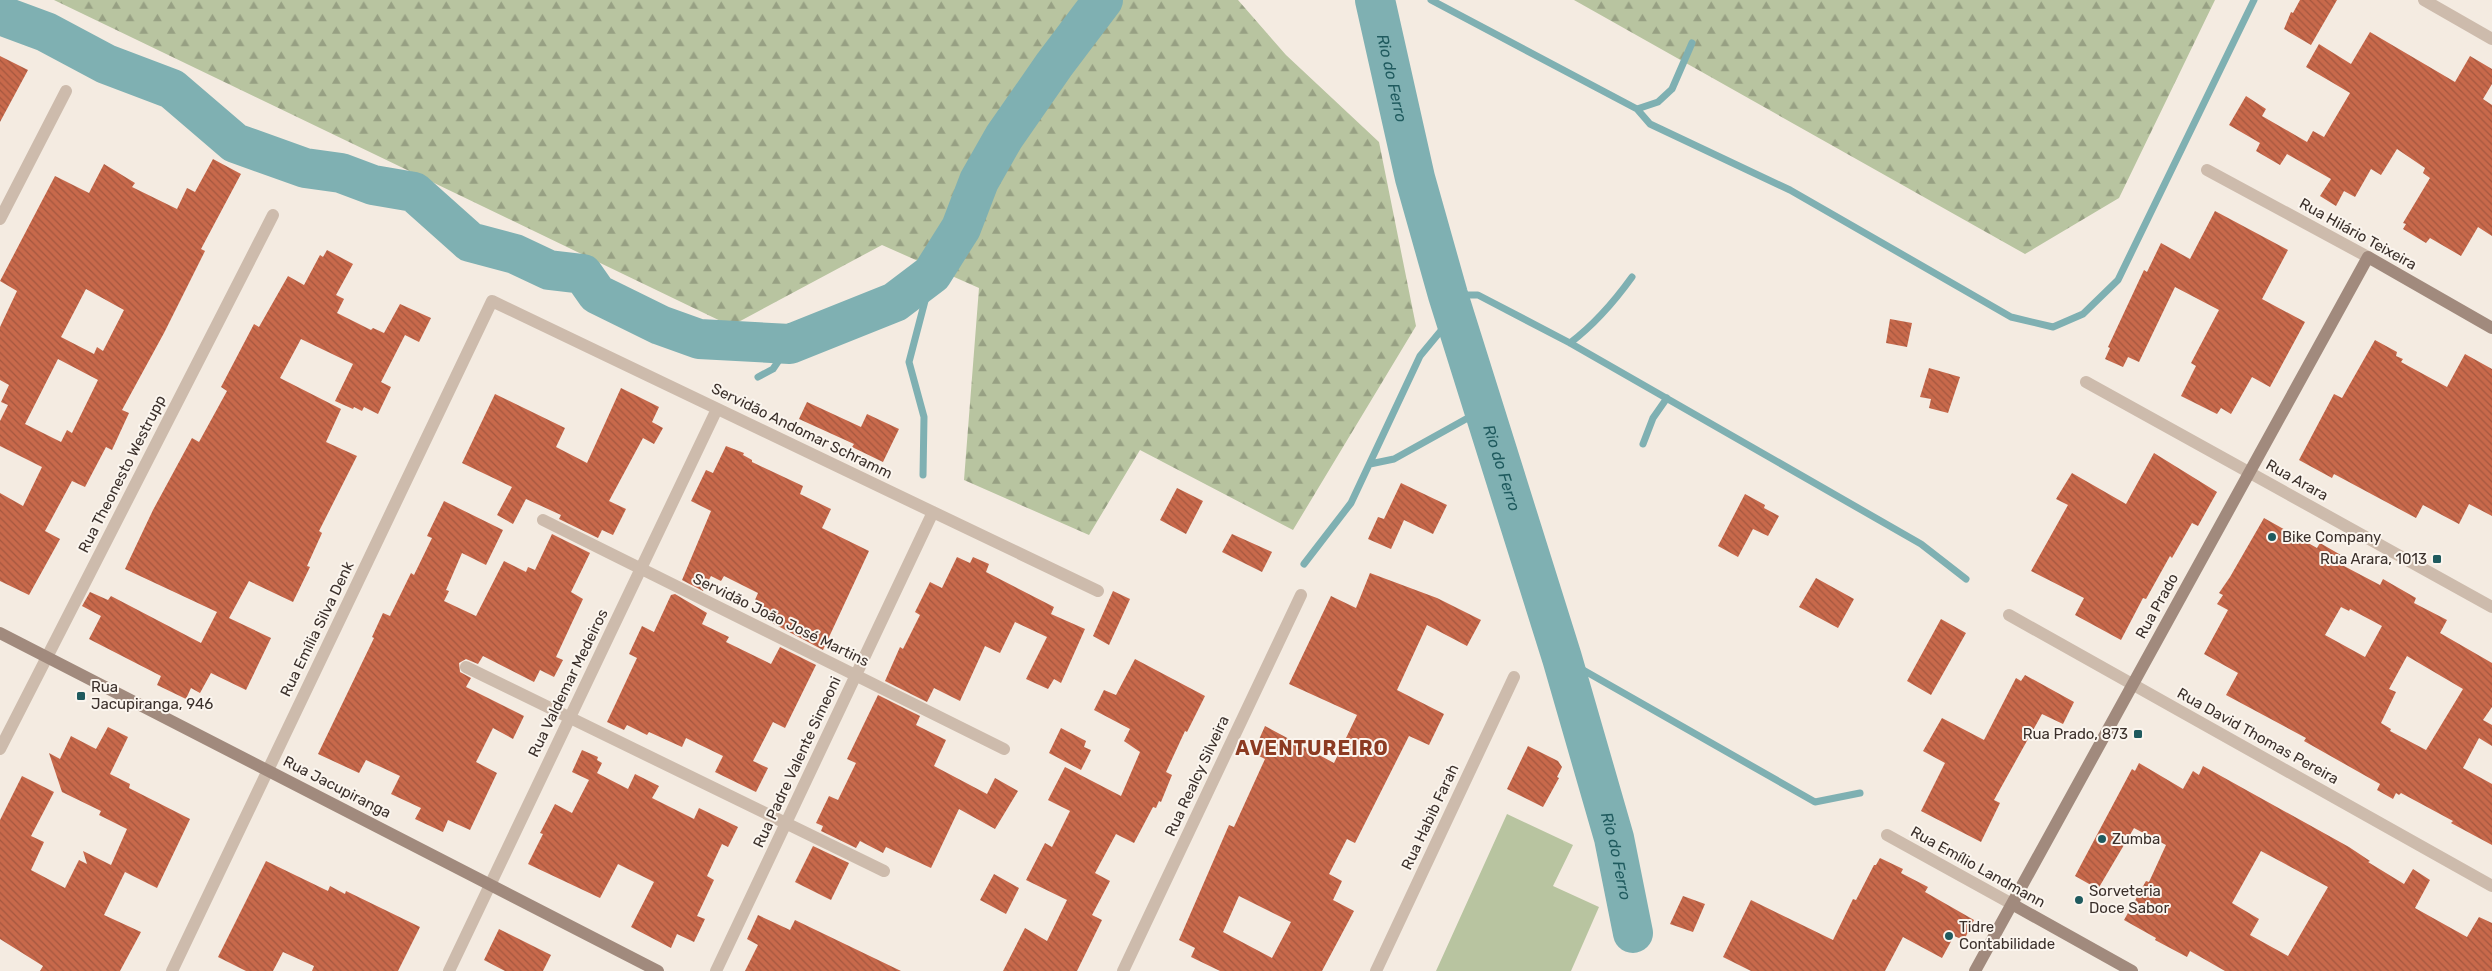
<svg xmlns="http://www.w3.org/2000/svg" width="2492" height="971" viewBox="0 0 2492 971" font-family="Rubik,sans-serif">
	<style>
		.green { fill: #b8c4a0 }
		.forest { fill: url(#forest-firs) }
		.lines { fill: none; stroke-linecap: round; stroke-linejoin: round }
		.stream { stroke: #7fb0b2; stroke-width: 7 }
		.river { stroke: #7fb0b2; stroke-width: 40 }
		.building { fill: url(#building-back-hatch); fill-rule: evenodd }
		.street { stroke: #cdbbac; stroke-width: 12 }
		.secondary { stroke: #a18a7d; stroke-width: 12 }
		.poi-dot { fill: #1f5a5e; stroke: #fbf5ee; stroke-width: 2 }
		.labels { text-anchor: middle; stroke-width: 4; stroke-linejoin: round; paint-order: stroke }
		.street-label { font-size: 15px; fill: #3b302b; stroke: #fbf5ee }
		.poi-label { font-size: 15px; fill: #3b302b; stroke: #fbf5ee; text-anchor: start }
		.water-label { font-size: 16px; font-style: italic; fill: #1f5a5e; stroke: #fbf5ee }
		.district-label { font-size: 20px; font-weight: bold; letter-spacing: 1px; fill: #8c3b22; stroke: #fbf5ee }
	</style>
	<defs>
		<pattern id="forest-firs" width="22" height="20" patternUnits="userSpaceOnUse" patternTransform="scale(1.25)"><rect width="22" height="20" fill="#b8c4a0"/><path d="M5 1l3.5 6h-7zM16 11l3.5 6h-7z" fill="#97a083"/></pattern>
		<pattern id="building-back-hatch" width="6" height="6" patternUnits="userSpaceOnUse" patternTransform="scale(1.25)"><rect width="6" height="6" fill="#c8694b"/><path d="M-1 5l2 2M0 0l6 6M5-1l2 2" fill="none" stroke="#a4573f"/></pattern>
	</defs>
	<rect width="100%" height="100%" fill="#f4ebe1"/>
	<path class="green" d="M 1507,814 L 1573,845 L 1553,886 L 1599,907 L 1571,971 L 1436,971 Z"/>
	<path class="forest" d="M 54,0 L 1238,0 L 1286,55 L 1379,142 L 1416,326 L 1293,530 L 1140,450 L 1089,535 L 964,480 L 979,288 L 882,245 L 731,326 Z
		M 1574,0 L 2215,0 L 2119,198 L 2025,254 Z"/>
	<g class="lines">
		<path class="stream" d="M 1431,0 L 1637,109 L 1650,124 L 1790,190 L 2011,317 L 2053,327 L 2083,314 L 2118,280 L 2254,0
			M 1637,109 L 1658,102 L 1672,89 L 1692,43
			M 1448,295 L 1478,295 L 1570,343 L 1921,544 L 1966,579
			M 1570,343 C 1595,324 1614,302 1632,277
			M 758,377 L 773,369 L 790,344
			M 1643,444 L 1653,418 L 1667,398
			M 1370,464 L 1394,459 L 1466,419 L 1485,412
			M 923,475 L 924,417 L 909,362 L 932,274
			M 1304,564 L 1351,503 L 1420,356 L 1454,315
			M 1562,658 L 1815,802 L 1860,793"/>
		<g class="river">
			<path id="s1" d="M 1375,0 L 1415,178 L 1448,295 L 1562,658 L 1614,838 L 1633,933"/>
			<path d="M 0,15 L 46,32 L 106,64 L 172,89 L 235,143 L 305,168 L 341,173 L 373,185 L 414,192 L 470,242 L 515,254 L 549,270 L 583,274 L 597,294 L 660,325 L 699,339 L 790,344 L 895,302 L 932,274 L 961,228 L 979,181 L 1004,137 L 1054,65 L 1103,0"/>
		</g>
	</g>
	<path class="building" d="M 2300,0 L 2337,0 L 2311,45 L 2284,29 L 2291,12 L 2293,13 Z
		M 2370,32 L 2455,82 L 2470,56 L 2492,69 L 2492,84 L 2483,99 L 2492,105 L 2492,236 L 2478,227 L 2461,256 L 2430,238 L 2426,243 L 2403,229 L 2406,224 L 2403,223 L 2430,178 L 2423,173 L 2425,168 L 2397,149 L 2381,175 L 2371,169 L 2355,197 L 2344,191 L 2336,206 L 2320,196 L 2331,179 L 2287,154 L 2280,165 L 2256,151 L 2260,143 L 2229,125 L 2246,96 L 2266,109 L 2262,116 L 2307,142 L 2313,131 L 2324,137 L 2350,93 L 2306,67 L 2319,44 L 2351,64 Z
		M 0,56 L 28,70 L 0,122 Z
		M 213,159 L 241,174 L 201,249 L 205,251 L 164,333 L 122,410 L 129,413 L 112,450 L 106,447 L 85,487 L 72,481 L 45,531 L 60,539 L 29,595 L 0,581 L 0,493 L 23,506 L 42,467 L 0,446 L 0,421 L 8,405 L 1,402 L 9,385 L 0,380 L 0,327 L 17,291 L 0,281 L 55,176 L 89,193 L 104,164 L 135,183 L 132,187 L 177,209 L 187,188 L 195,192 ZM 86,289 L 124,310 L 103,351 L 97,347 L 94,354 L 61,337 ZM 58,359 L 98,380 L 72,433 L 67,430 L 61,442 L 25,424 Z
		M 2215,211 L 2288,250 L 2262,299 L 2305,322 L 2270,387 L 2252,377 L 2231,414 L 2221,408 L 2217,414 L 2181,396 L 2196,366 L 2191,363 L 2219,310 L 2175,287 L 2139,362 L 2128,357 L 2123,367 L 2105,359 L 2110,348 L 2108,347 L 2144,270 L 2147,272 L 2161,243 L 2190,259 Z
		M 327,250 L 353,264 L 336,295 L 344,299 L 337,313 L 371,330 L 373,328 L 384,333 L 400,304 L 431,318 L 419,342 L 405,335 L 381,382 L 391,387 L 378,414 L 364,407 L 362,411 L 354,407 L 353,409 L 335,401 L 353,364 L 301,339 L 280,378 L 341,409 L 326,442 L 357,456 L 319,531 L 322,533 L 307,566 L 310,567 L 293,602 L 249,581 L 229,618 L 271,638 L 246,690 L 211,673 L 200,693 L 191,688 L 186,699 L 157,685 L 161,676 L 89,639 L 101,616 L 82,606 L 90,592 L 108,600 L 111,596 L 201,643 L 217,612 L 125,569 L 153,510 L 192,438 L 199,442 L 227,391 L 221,387 L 254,324 L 259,327 L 288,276 L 304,285 L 320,255 L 323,257 Z
		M 1890,319 L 1912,323 L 1907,347 L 1886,343 Z
		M 2375,340 L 2397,352 L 2396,356 L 2403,359 L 2401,362 L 2447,387 L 2465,354 L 2492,369 L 2492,516 L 2469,504 L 2459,524 L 2423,505 L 2416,518 L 2334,474 L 2332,478 L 2299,460 L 2334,394 L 2342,398 Z
		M 1929,368 L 1960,377 L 1948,413 L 1929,408 L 1931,399 L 1920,397 Z
		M 621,388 L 659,407 L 652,422 L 663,428 L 654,444 L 643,438 L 609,501 L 626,509 L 613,535 L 602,530 L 598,538 L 559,519 L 561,515 L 526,499 L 513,524 L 497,515 L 512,487 L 462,463 L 495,394 L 565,428 L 556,447 L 587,463 Z
		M 807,402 L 861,427 L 867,414 L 899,429 L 883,462 L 852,447 L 854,444 L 799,419 Z
		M 726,446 L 744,453 L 743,455 L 752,460 L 752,462 L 803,486 L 800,494 L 831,509 L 822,528 L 869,551 L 823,650 L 759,616 L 764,604 L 755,600 L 758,593 L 724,576 L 721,581 L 711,576 L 703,591 L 682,580 L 711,511 L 691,501 L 706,470 L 713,473 Z
		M 2154,453 L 2217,492 L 2198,526 L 2192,523 L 2172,558 L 2170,556 L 2146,599 L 2143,598 L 2121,640 L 2075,615 L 2084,598 L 2031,571 L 2068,505 L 2056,499 L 2072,473 L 2126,504 Z
		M 1401,483 L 1447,505 L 1433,534 L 1404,520 L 1391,549 L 1368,539 L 1378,517 L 1384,519 Z
		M 1177,488 L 1203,501 L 1186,534 L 1160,520 Z
		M 1745,494 L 1765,505 L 1764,508 L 1779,516 L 1768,536 L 1753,529 L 1738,557 L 1718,546 Z
		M 444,501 L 503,530 L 486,565 L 462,553 L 446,590 L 449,591 L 444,601 L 476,616 L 504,561 L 526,572 L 528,567 L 535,570 L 552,534 L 590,553 L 571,592 L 583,599 L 556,657 L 563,660 L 554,677 L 540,670 L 534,682 L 483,656 L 478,664 L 466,659 L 459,663 L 460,672 L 471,678 L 466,687 L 524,716 L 513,739 L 493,728 L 476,762 L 497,773 L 470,830 L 448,820 L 443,832 L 415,819 L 421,808 L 391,794 L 400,776 L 366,760 L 359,773 L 318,754 L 374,638 L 372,637 L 383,613 L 390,616 L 411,573 L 414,575 L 432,538 L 427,536 Z
		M 2264,518 L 2317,548 L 2320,543 L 2346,558 L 2342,565 L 2380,585 L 2383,579 L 2416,598 L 2414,603 L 2447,620 L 2440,633 L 2492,663 L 2492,707 L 2483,720 L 2492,725 L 2492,746 L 2479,738 L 2463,768 L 2492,784 L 2492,845 L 2451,823 L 2453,821 L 2401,793 L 2399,795 L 2396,793 L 2393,799 L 2377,790 L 2380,784 L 2304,741 L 2306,738 L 2226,695 L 2238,673 L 2204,654 L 2228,610 L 2217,604 L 2223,595 L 2219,593 L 2230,577 ZM 2341,607 L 2349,611 L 2350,609 L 2382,626 L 2365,657 L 2325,635 ZM 2407,656 L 2463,689 L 2426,750 L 2390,731 L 2391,729 L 2381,723 L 2396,692 L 2389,689 Z
		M 1232,534 L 1272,552 L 1262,572 L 1222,552 Z
		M 957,557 L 970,563 L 973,557 L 989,564 L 986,572 L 1054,607 L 1051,614 L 1085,629 L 1061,683 L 1054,679 L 1048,689 L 1026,679 L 1047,637 L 1015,622 L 1000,653 L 985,646 L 960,701 L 934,688 L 927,702 L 885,681 L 900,647 L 903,649 L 920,615 L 915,612 L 930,582 L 942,588 Z
		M 1370,573 L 1437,598 L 1481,620 L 1467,646 L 1427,625 L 1397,690 L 1444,714 L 1429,745 L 1409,736 L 1355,843 L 1347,839 L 1329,874 L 1342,881 L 1333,900 L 1354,911 L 1322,971 L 1220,971 L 1191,957 L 1195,948 L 1179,940 L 1229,825 L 1234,827 L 1265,759 L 1253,753 L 1265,726 L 1334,763 L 1357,715 L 1289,684 L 1331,596 L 1356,608 ZM 1239,896 L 1291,922 L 1272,958 L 1223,932 Z
		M 1816,578 L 1854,599 L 1838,628 L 1799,607 Z
		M 1113,591 L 1130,599 L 1109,645 L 1093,636 Z
		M 675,594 L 707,613 L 702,624 L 729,637 L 726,642 L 771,664 L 780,647 L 816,665 L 785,728 L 773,722 L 753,761 L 768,768 L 756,792 L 715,772 L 723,756 L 686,738 L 682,747 L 649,732 L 647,735 L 627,725 L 624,730 L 607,722 L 637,658 L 629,654 L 642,626 L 654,632 L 671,595 Z
		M 1941,619 L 1966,633 L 1931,695 L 1907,681 Z
		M 1135,659 L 1205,696 L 1187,732 L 1185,731 L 1166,772 L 1172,775 L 1161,802 L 1159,801 L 1156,808 L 1153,807 L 1134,843 L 1116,834 L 1095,873 L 1110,881 L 1092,915 L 1102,920 L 1077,971 L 1003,971 L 1025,928 L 1047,941 L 1067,900 L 1026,880 L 1045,843 L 1052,847 L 1070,811 L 1048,800 L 1065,767 L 1121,796 L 1140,752 L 1124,741 L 1130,729 L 1094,710 L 1104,690 L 1116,695 Z
		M 2025,675 L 2074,702 L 2063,724 L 2042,714 L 1994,800 L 2000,803 L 1981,842 L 1921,811 L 1945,763 L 1923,751 L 1942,718 L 1984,740 L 2016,678 L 2021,681 Z
		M 878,695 L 920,716 L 916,725 L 946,740 L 934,766 L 987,794 L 995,778 L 1018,791 L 995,829 L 959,809 L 931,868 L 886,847 L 883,853 L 860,841 L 856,848 L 821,831 L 823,826 L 816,823 L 829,796 L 838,800 L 856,763 L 847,759 Z
		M 108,727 L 128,737 L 110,774 L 130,784 L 129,788 L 190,819 L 157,888 L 125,872 L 104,915 L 141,932 L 120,971 L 40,971 L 43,966 L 0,939 L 0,820 L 22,776 L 54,792 L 31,836 L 44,842 L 31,870 L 65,888 L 79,860 L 87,864 L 83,851 L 111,865 L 127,829 L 99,815 L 101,811 L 62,792 L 49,753 L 60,759 L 71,736 L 96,749 Z
		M 1061,728 L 1086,741 L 1084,747 L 1091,750 L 1081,770 L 1049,753 Z
		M 1528,746 L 1558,761 L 1562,767 L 1557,777 L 1559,778 L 1543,807 L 1507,789 Z
		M 582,750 L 598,757 L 597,760 L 602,763 L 597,773 L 628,789 L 635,774 L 659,786 L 652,798 L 694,819 L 699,808 L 738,827 L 728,847 L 722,844 L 707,876 L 714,880 L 697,916 L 705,919 L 694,942 L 677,934 L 671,948 L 631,927 L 654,882 L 618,864 L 600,898 L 528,864 L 543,834 L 540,833 L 555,804 L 572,813 L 589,780 L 572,772 Z
		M 2139,763 L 2183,789 L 2193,771 L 2199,775 L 2203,766 L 2349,847 L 2370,861 L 2368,862 L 2404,884 L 2413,869 L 2430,880 L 2415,908 L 2467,937 L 2479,917 L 2492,923 L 2492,971 L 2225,971 L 2190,951 L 2187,957 L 2155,940 L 2156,938 L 2124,920 L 2146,881 L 2149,882 L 2166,845 L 2134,828 L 2098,889 L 2075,876 L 2132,769 L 2135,771 ZM 2261,851 L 2328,887 L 2288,956 L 2250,935 L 2259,919 L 2232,903 Z
		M 813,846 L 849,863 L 831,900 L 795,882 Z
		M 1880,858 L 1903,869 L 1901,873 L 1928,887 L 1925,892 L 1974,920 L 1964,940 L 1954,936 L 1942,958 L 1903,937 L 1885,971 L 1751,971 L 1723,957 L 1751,900 L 1833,940 L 1853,899 L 1856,900 L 1874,865 L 1876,865 Z
		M 266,861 L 328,891 L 330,886 L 345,894 L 346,891 L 420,927 L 398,971 L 312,971 L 314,966 L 283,952 L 273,971 L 246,971 L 218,957 Z
		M 994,874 L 1019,888 L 1006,914 L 980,900 Z
		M 1683,896 L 1705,904 L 1693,932 L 1670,924 Z
		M 758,915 L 790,930 L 795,920 L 901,971 L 745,971 L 758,945 L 747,939 Z
		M 499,929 L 551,955 L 543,971 L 505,971 L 484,960 Z"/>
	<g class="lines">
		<path class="street" d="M 2424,0 L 2492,39
			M 2207,170 L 2368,257
			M 0,219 L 66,91
			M 2086,382 L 2492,607
			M 543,520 L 1004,749
			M 2009,615 L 2492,886
			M 466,667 L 884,871
			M 0,749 L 273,215
			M 1887,835 L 2012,904
			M 172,971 L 492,301 L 1098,591
			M 449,971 L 717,409
			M 716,971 L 933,512
			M 1123,971 L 1301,595
			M 1376,971 L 1514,677"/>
		<path class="secondary" d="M 0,633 L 658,971
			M 2012,904 L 2132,971
			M 1975,971 L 2368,257 L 2492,328"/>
	</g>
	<g class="poi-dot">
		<circle cx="2272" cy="537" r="5"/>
		<rect x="2432" y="554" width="10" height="10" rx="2.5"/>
		<rect x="76" y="691" width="10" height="10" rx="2.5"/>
		<rect x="2133" y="729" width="10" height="10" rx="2.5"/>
		<circle cx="2102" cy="839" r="5"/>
		<circle cx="2079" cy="900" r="5"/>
		<circle cx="1949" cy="936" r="5"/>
	</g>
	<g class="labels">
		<g class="street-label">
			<text transform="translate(2358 234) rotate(29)" y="5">Rua Hilário Teixeira</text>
			<text transform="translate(802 431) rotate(26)" y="5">Servidão Andomar Schramm</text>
			<text transform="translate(122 474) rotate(-63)" y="5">Rua Theonesto Westrupp</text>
			<text transform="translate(2297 480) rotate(29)" y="5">Rua Arara</text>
			<text transform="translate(2157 606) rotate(-61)" y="5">Rua Prado</text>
			<text transform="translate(781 620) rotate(26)" y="5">Servidão João José Martins</text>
			<text transform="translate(317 629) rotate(-64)" y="5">Rua Emília Silva Denk</text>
			<text transform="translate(568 683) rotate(-64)" y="5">Rua Valdemar Medeiros</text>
			<text transform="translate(2258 736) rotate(29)" y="5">Rua David Thomas Pereira</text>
			<text transform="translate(797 762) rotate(-65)" y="5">Rua Padre Valente Simeoni</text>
			<text transform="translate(1197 776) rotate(-65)" y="5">Rua Realcy Silveira</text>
			<text transform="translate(337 787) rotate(27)" y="5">Rua Jacupiranga</text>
			<text transform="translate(1430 817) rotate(-65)" y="5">Rua Habib Farah</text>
			<text transform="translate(1978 867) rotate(29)" y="5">Rua Emílio Landmann</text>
		</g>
		<g class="poi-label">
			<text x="2282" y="542">Bike Company</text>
			<text x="2427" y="564" text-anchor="end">Rua Arara, 1013</text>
			<text x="91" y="692">Rua<tspan x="91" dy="17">Jacupiranga, 946</tspan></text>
			<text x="2128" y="739" text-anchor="end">Rua Prado, 873</text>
			<text x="2112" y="844">Zumba</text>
			<text x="2089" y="896">Sorveteria<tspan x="2089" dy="17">Doce Sabor</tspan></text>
			<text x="1959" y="932">Tidre<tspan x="1959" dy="17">Contabilidade</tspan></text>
		</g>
		<g class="water-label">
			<text dy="6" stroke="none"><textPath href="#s1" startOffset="80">Rio do Ferro</textPath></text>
			<text dy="6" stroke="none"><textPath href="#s1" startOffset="485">Rio do Ferro</textPath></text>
			<text dy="6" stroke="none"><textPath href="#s1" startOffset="890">Rio do Ferro</textPath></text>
		</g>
		<g class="district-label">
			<text x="1312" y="755">AVENTUREIRO</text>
		</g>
	</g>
</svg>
